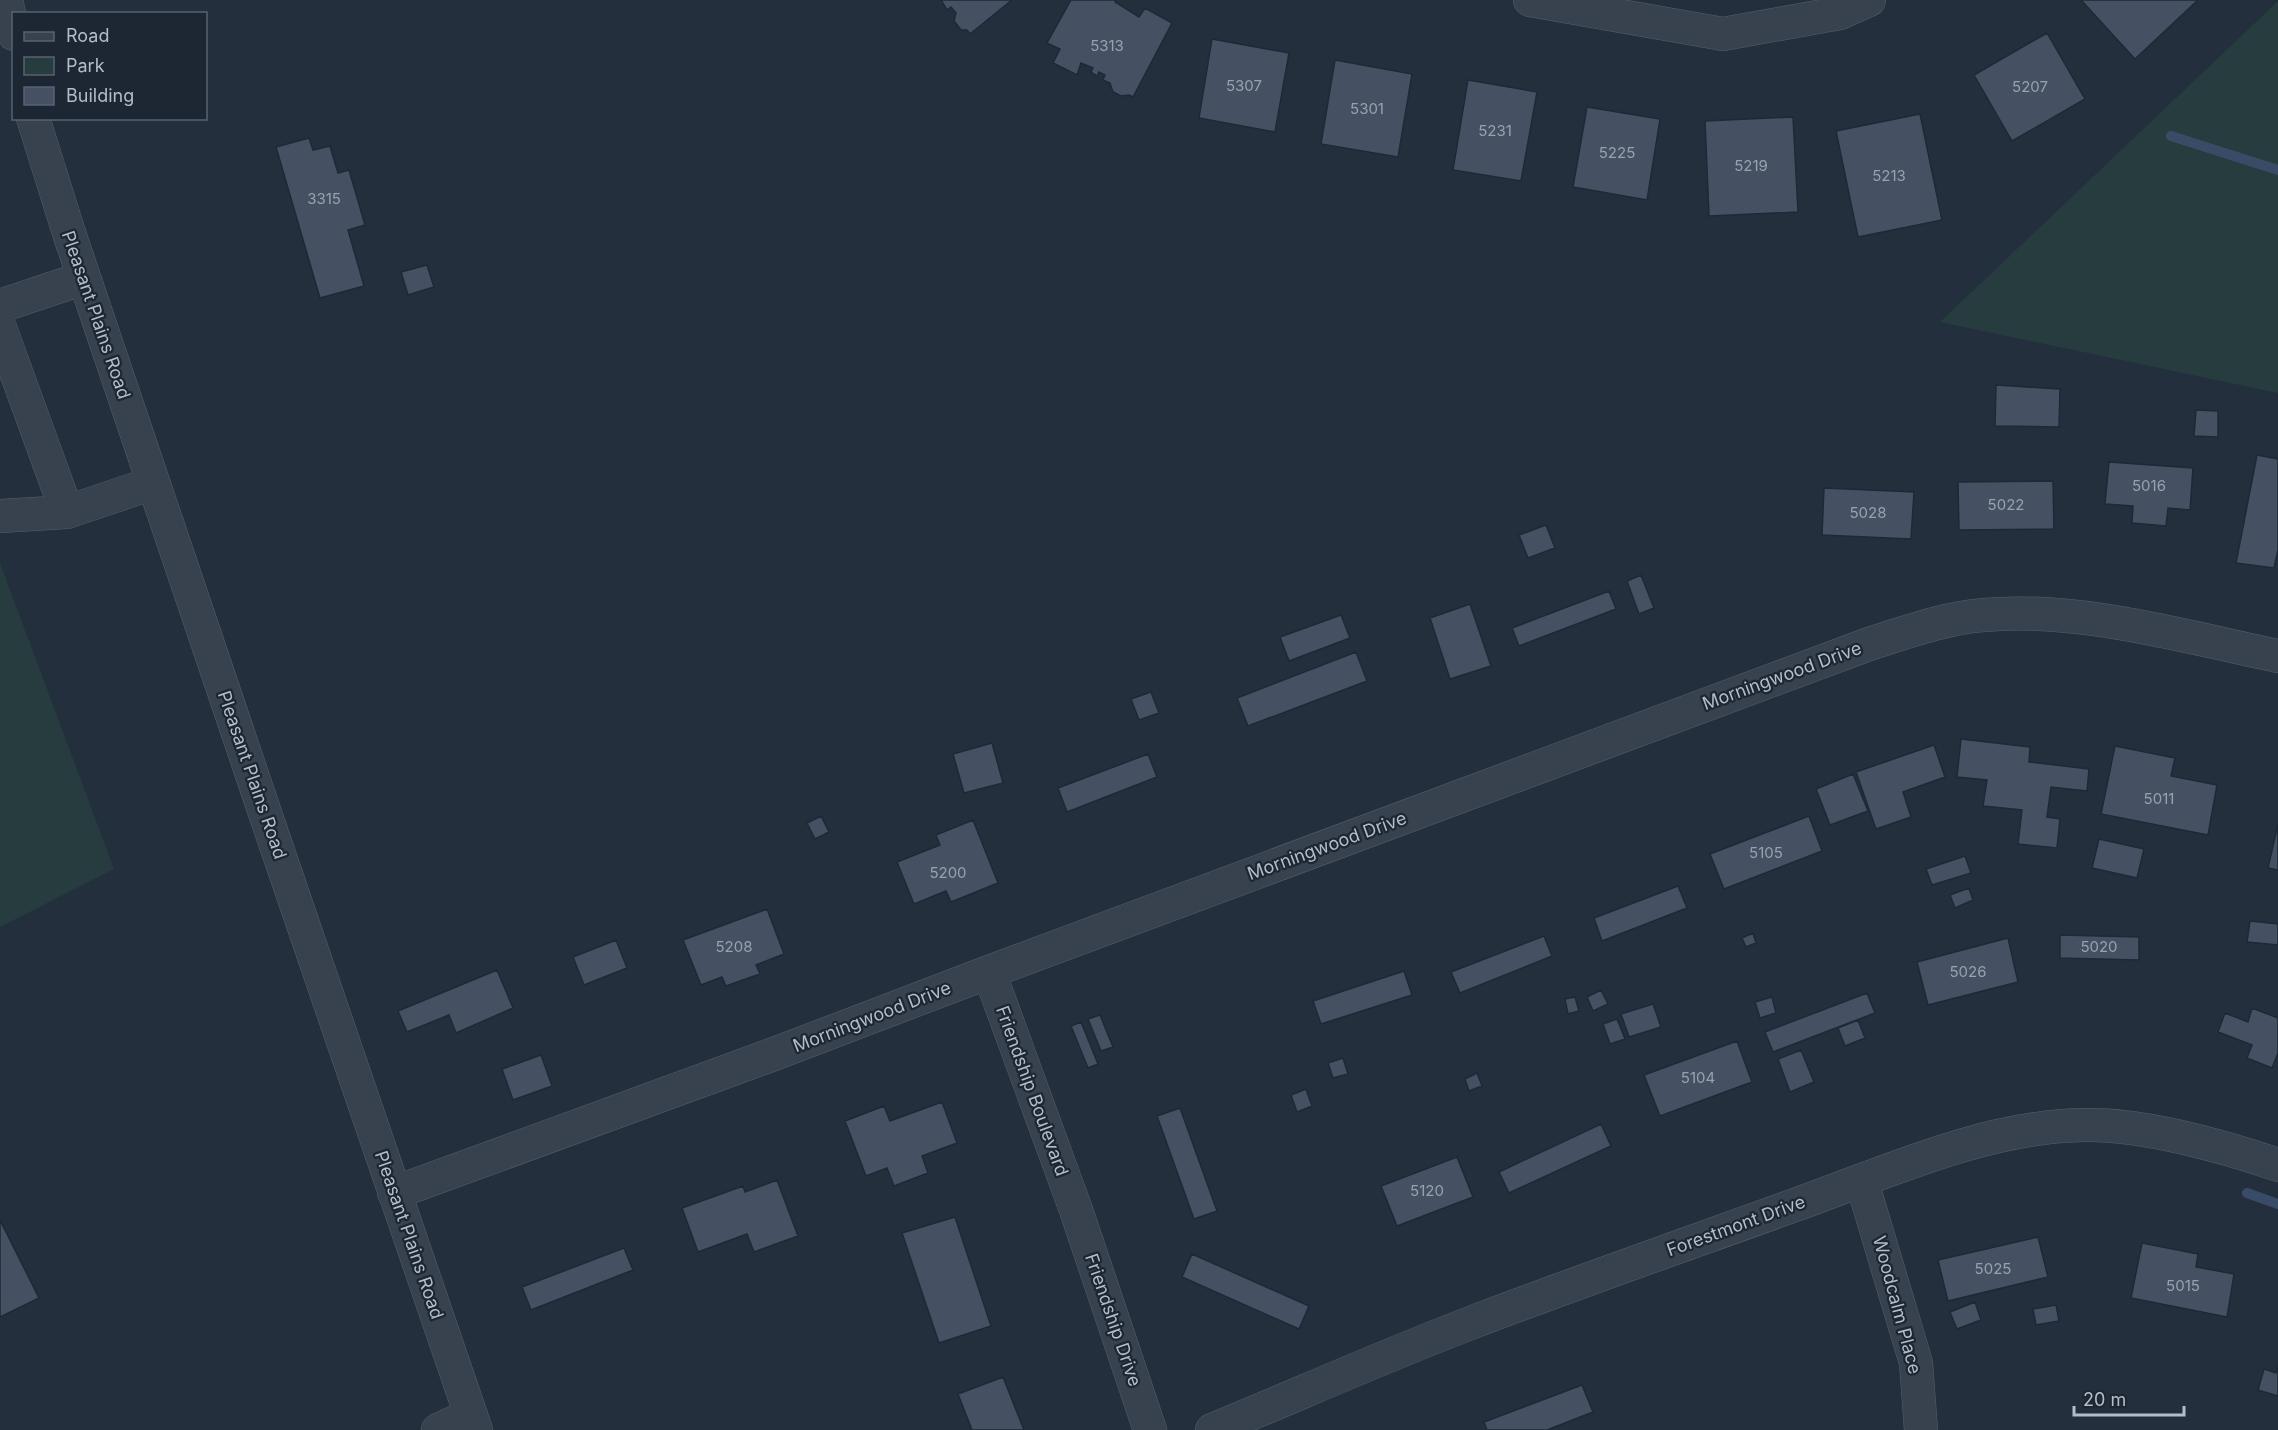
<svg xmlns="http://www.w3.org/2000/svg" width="2278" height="1430" viewBox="0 0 2278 1430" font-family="Inter,sans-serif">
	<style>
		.green { fill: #263c3f }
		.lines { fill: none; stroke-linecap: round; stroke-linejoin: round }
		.stream { stroke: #394c67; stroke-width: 10 }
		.building { fill: #455162; stroke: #1f2835; stroke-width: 1.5 }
		.minor-casing { stroke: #565f6c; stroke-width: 34 }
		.minor { stroke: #38414e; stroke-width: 33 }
		.labels { text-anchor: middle; stroke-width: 4.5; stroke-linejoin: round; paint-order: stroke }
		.number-label { font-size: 15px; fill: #98a1af }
		.street-label { font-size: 18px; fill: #b4bcc9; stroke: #1d2633 }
	</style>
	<rect width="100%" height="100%" fill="#242f3e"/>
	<path class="green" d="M 2278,1 L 2278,393 L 1940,322 Z
		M 0,563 L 114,869 L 0,927 Z"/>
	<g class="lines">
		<path class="stream" d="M 2171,136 L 2278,170
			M 2247,1193 L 2278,1204"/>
	</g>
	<path class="building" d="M 941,0 L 1012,0 L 970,34 L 967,30 L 961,30 L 954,21 L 956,13 L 951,7 L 947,10 Z
		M 1071,0 L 1116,0 L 1115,2 L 1139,17 L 1145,8 L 1172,23 L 1133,97 L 1129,95 L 1121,96 L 1113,92 L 1110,83 L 1103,80 L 1105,75 L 1099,72 L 1097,76 L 1091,72 L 1093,68 L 1081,63 L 1077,75 L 1053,63 L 1060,49 L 1047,43 Z
		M 2081,0 L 2198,0 L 2135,59 Z
		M 2047,33 L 2085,99 L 2012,141 L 1974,75 Z
		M 1212,39 L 1289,53 L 1275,132 L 1199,118 Z
		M 1335,60 L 1412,74 L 1398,157 L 1321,144 Z
		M 1468,80 L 1537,92 L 1521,181 L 1453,170 Z
		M 1587,107 L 1660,119 L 1647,200 L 1573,187 Z
		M 1920,114 L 1942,220 L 1858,237 L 1836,131 Z
		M 1793,117 L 1798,212 L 1709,216 L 1705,121 Z
		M 309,138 L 313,150 L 330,146 L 338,173 L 349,170 L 365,225 L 348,230 L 364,286 L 320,298 L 276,147 Z
		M 427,265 L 434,287 L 408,295 L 401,272 Z
		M 1996,385 L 2060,389 L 2059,427 L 1995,426 Z
		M 2196,410 L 2218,411 L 2218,437 L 2194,436 Z
		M 2257,455 L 2278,459 L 2278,550 L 2274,568 L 2236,563 Z
		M 2109,462 L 2193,468 L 2190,510 L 2168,508 L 2166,526 L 2132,523 L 2133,506 L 2105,504 Z
		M 2053,481 L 2054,529 L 1959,530 L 1958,482 Z
		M 1824,488 L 1914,492 L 1911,539 L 1822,535 Z
		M 1546,525 L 1555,548 L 1528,558 L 1519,535 Z
		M 1641,575 L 1654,608 L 1639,614 L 1627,581 Z
		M 1609,591 L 1616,609 L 1519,646 L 1512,628 Z
		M 1470,604 L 1491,666 L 1450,679 L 1430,618 Z
		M 1341,615 L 1350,638 L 1289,661 L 1280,637 Z
		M 1356,652 L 1367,681 L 1248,726 L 1237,698 Z
		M 1151,692 L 1159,713 L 1139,720 L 1131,699 Z
		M 1961,739 L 2030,747 L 2029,762 L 2089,769 L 2087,791 L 2051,787 L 2047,817 L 2060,819 L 2057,848 L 2018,844 L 2022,810 L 1983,806 L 1987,780 L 1957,777 Z
		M 992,743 L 1003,783 L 964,793 L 953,754 Z
		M 1934,745 L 1945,777 L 1903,792 L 1911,817 L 1876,829 L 1856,772 Z
		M 2115,746 L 2175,758 L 2171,776 L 2217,785 L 2208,835 L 2101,814 Z
		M 1148,754 L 1157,777 L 1067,812 L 1058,788 Z
		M 1853,774 L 1868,811 L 1830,825 L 1816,789 Z
		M 821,816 L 829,832 L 815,839 L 807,823 Z
		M 1809,816 L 1822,851 L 1724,889 L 1710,854 Z
		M 973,820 L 998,883 L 951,902 L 946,891 L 914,904 L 897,862 L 940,845 L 936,835 Z
		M 2278,824 L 2278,870 L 2268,868 Z
		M 2099,839 L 2144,849 L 2137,878 L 2092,868 Z
		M 1965,856 L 1971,873 L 1932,885 L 1926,869 Z
		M 1678,886 L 1687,908 L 1602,941 L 1594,918 Z
		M 1969,888 L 1973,900 L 1955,908 L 1950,895 Z
		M 767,909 L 784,954 L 756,965 L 760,974 L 726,986 L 722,977 L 701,985 L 683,940 Z
		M 2250,921 L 2278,924 L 2278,945 L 2247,942 Z
		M 1753,933 L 1756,943 L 1746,947 L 1742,938 Z
		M 2060,935 L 2139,937 L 2139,960 L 2060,958 Z
		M 1544,936 L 1552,956 L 1460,993 L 1451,972 Z
		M 2008,938 L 2018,982 L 1928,1005 L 1917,962 Z
		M 616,940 L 627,968 L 584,985 L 573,957 Z
		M 497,970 L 513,1008 L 456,1033 L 449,1015 L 407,1032 L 398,1011 Z
		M 1404,971 L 1412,995 L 1321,1024 L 1313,1001 Z
		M 1601,990 L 1608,1004 L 1593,1011 L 1587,997 Z
		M 1867,993 L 1875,1013 L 1773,1052 L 1765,1032 Z
		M 1575,997 L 1579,1011 L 1568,1014 L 1565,999 Z
		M 1772,997 L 1776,1013 L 1760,1018 L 1755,1002 Z
		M 1653,1004 L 1661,1027 L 1629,1037 L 1621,1014 Z
		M 2252,1008 L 2278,1018 L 2278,1053 L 2272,1068 L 2247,1058 L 2252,1045 L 2218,1032 L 2225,1013 L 2248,1022 Z
		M 1100,1015 L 1113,1047 L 1101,1051 L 1088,1019 Z
		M 1617,1019 L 1625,1039 L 1610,1044 L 1603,1024 Z
		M 1858,1020 L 1865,1038 L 1845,1046 L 1838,1028 Z
		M 1081,1022 L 1098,1064 L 1088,1068 L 1071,1026 Z
		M 1737,1041 L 1752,1082 L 1660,1116 L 1644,1075 Z
		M 1801,1050 L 1814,1082 L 1790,1092 L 1778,1059 Z
		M 541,1055 L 552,1086 L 513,1100 L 502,1069 Z
		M 1343,1058 L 1348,1074 L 1333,1078 L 1328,1063 Z
		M 1477,1073 L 1482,1086 L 1469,1091 L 1465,1079 Z
		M 1306,1089 L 1312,1106 L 1297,1112 L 1291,1095 Z
		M 942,1102 L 957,1143 L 922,1156 L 928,1173 L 894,1186 L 887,1168 L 866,1176 L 845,1121 L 884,1106 L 890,1121 Z
		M 1180,1108 L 1217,1211 L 1194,1219 L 1157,1116 Z
		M 1601,1124 L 1611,1146 L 1509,1193 L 1499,1172 Z
		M 1457,1157 L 1473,1197 L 1397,1226 L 1381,1186 Z
		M 777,1180 L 798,1236 L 754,1252 L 747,1234 L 698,1252 L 682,1208 L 743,1186 L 745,1192 Z
		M 955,1217 L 991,1326 L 939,1343 L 902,1233 Z
		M 0,1220 L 39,1298 L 0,1317 Z
		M 2038,1237 L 2048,1277 L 1948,1301 L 1938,1260 Z
		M 2142,1243 L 2198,1254 L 2196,1267 L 2234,1274 L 2227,1317 L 2131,1298 Z
		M 624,1248 L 633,1270 L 531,1310 L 522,1287 Z
		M 1192,1254 L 1309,1306 L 1299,1329 L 1182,1277 Z
		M 1975,1302 L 1981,1320 L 1957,1329 L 1950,1312 Z
		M 2056,1305 L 2059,1321 L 2036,1325 L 2033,1309 Z
		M 2278,1365 L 2278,1396 L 2258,1390 L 2264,1369 L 2276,1373 Z
		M 1003,1377 L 1024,1430 L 972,1430 L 958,1394 Z
		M 1582,1385 L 1593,1412 L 1547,1430 L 1487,1430 L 1484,1422 Z"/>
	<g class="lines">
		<defs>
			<path id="minor" d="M 6,0 L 14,34
				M 1530,0 L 1723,34 L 1840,13 L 1869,0
				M 33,118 L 69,233 L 267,819 L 476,1430
				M 0,306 L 84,278
				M 0,328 L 67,512 L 153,483
				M 0,516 L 67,512
				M 989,972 L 1076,1210 L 1150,1430
				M 1862,1182 L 1916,1363 L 1921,1430
				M 394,1193 L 774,1054 L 989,972 L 1869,644 C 1907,632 1945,618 1984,615 C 2078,606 2186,637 2278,656
				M 438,1430 L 471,1415
				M 1212,1430 C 1297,1395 1382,1357 1468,1324 C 1575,1283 1684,1245 1792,1206 C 1885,1173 1985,1126 2085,1125 C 2143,1124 2222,1146 2278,1165"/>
		</defs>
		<use href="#minor" class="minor-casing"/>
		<use href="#minor" class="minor"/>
	</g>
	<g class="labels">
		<g class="number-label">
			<text x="1107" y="51">5313</text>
			<text x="1244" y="91">5307</text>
			<text x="2030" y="92">5207</text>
			<text x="1367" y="114">5301</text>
			<text x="1495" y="136">5231</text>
			<text x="1617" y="158">5225</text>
			<text x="1751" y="171">5219</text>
			<text x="1889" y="181">5213</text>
			<text x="324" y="204">3315</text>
			<text x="2149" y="491">5016</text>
			<text x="2006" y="510">5022</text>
			<text x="1868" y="518">5028</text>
			<text x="2159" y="804">5011</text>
			<text x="1766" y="858">5105</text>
			<text x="948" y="878">5200</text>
			<text x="734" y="952">5208</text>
			<text x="2099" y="952">5020</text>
			<text x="1968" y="977">5026</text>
			<text x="1698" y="1083">5104</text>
			<text x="1427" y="1196">5120</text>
			<text x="1993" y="1274">5025</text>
			<text x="2183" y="1291">5015</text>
		</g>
		<g class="street-label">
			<text transform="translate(96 315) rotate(71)" y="6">Pleasant Plains Road</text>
			<text transform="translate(1782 676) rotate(-20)" y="6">Morningwood Drive</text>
			<text transform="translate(252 775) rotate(71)" y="6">Pleasant Plains Road</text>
			<text transform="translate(1327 846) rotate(-20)" y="6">Morningwood Drive</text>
			<text transform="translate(872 1017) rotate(-21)" y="6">Morningwood Drive</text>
			<text transform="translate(1032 1091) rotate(70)" y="6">Friendship Boulevard</text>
			<text transform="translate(1736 1226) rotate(-20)" y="6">Forestmont Drive</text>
			<text transform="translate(409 1235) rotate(71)" y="6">Pleasant Plains Road</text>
			<text transform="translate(1897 1305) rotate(75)" y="6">Woodcalm Place</text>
			<text transform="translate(1113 1320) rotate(71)" y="6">Friendship Drive</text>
		</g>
	</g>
	<rect x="12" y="12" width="195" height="108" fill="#1d2633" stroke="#59626f" stroke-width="1.5"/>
	<rect x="24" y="32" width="30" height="9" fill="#38414e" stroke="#59626f" stroke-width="1.5"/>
	<text x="66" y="42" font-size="18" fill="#b4bcc9">Road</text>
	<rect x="24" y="57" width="30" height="18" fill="#263c3f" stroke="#59626f" stroke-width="1.5"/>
	<text x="66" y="72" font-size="18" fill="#b4bcc9">Park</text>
	<rect x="24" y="87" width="30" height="18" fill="#455162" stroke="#59626f" stroke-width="1.5"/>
	<text x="66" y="102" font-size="18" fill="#b4bcc9">Building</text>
	<path d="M2074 1406v9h110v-9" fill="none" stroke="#b4bcc9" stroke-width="3"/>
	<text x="2083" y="1406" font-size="18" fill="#b4bcc9" stroke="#1d2633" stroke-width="4.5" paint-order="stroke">20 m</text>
</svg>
